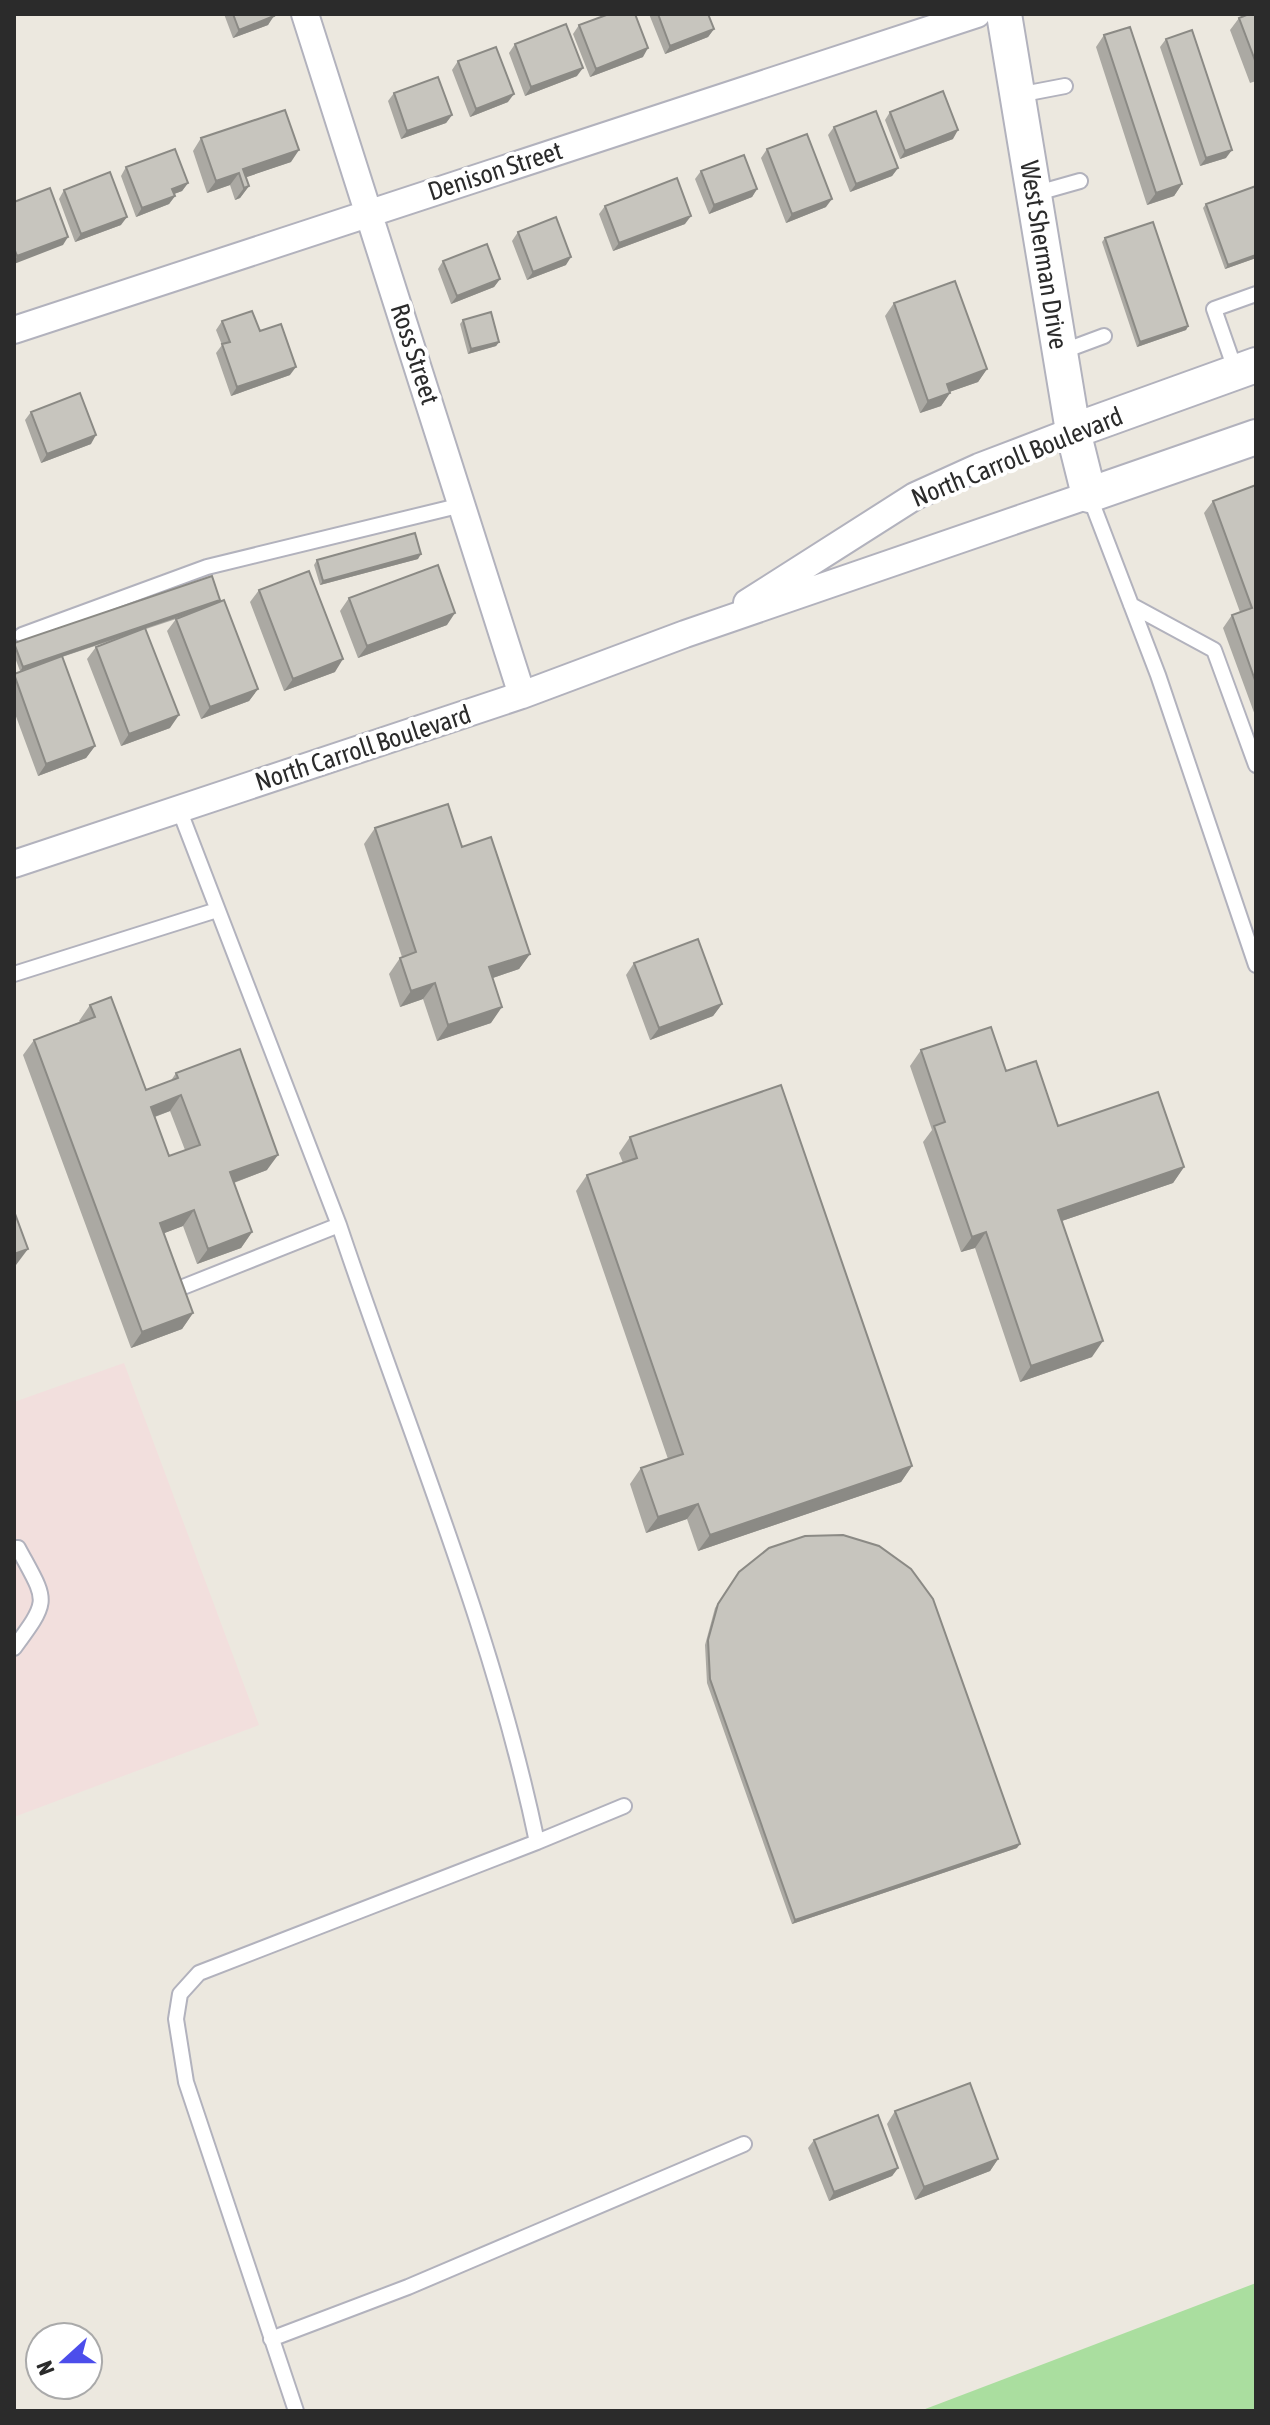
<svg xmlns="http://www.w3.org/2000/svg" width="1270" height="2425" viewBox="0 0 1270 2425" font-family="'Asap Condensed',sans-serif">
	<style>
		.medical { fill: #f2dfdd }
		.green { fill: #aade9f }
		.lines { fill: none; stroke-linecap: round; stroke-linejoin: round }
		.service-casing { stroke: #b2b2bd; stroke-width: 18 }
		.minor-casing { stroke: #b2b2bd; stroke-width: 30 }
		.tertiary-casing { stroke: #b2b2bd; stroke-width: 38 }
		.service { stroke: #fff; stroke-width: 14 }
		.minor { stroke: #fff; stroke-width: 26 }
		.tertiary { stroke: #fff; stroke-width: 34 }
		.wall { fill: #aba9a3; fill-rule: evenodd }
		.shaded-wall { fill: #8b8a85 }
		.building { fill: #c7c5be; stroke: #8b8a85; stroke-width: 2; fill-rule: evenodd }
		.labels { text-anchor: middle; stroke-width: 8; stroke-linejoin: round; paint-order: stroke }
		.street-label { font-size: 26px; fill: #2b2b2b; stroke: #fff }
	</style>
	<rect width="100%" height="100%" fill="#ece8df"/>
	<path class="medical" d="M 124,1363 L 259,1725 L 14,1817 L 14,1402 Z"/>
	<path class="green" d="M 1256,2283 L 1256,2411 L 920,2411 Z"/>
	<g class="lines">
		<defs>
			<path id="service" d="M 1018,95 L 1065,86
				M 1034,194 L 1080,181
				M 1061,352 L 1104,336
				M 1236,372 L 1214,309 L 1256,294
				M 1089,495 L 1158,675 L 1256,965
				M 1131,605 L 1214,650 L 1256,765
				M 22,635 L 207,567 L 462,505
				M 179,809 L 339,1225 L 183,1287
				M 14,974 L 217,910
				M 14,1548 L 18,1548 C 47,1602 51,1598 14,1648
				M 537,1842 L 624,1806
				M 271,2339 L 408,2287 L 744,2144
				M 296,2411 L 186,2082 L 176,2019 L 180,1994 L 199,1973 L 537,1842 C 493,1630 407,1429 339,1225"/>
			<path id="minor" d="M 305,14 L 522,695
				M 14,330 L 977,14
				M 747,603 L 915,496 L 979,467 L 1073,431
				M 14,864 L 522,695 L 685,634 L 1089,495"/>
			<path id="tertiary" d="M 1004,14 L 1073,431 L 1089,495 L 1256,437
				M 1073,431 L 1256,365"/>
		</defs>
		<use href="#service" class="service-casing"/>
		<use href="#minor" class="minor-casing"/>
		<use href="#tertiary" class="tertiary-casing"/>
		<use href="#service" class="service"/>
		<use href="#minor" class="minor"/>
		<use href="#tertiary" class="tertiary"/>
	</g>
	<path class="wall" d="M 224,14 L 273,14 L 268,25 L 233,38 Z
		M 649,14 L 708,14 L 714,29 L 708,37 L 665,54 Z
		M 1256,14 L 1256,81 L 1250,83 L 1230,30 L 1239,18 Z
		M 579,25 L 643,57 L 590,77 L 573,34 Z
		M 1104,35 L 1182,184 L 1174,196 L 1147,205 L 1096,47 Z
		M 1166,39 L 1226,158 L 1200,166 L 1160,47 Z
		M 515,44 L 577,76 L 525,96 L 509,53 Z
		M 458,61 L 508,102 L 470,117 L 452,70 Z
		M 394,93 L 452,115 L 446,123 L 401,139 L 388,101 Z
		M 890,112 L 953,139 L 900,159 L 885,120 Z
		M 834,127 L 898,168 L 892,176 L 850,192 L 828,135 Z
		M 201,138 L 291,162 L 246,177 L 249,186 L 240,198 L 235,200 L 230,185 L 207,193 L 193,151 Z
		M 767,149 L 826,207 L 786,223 L 761,158 Z
		M 126,167 L 188,183 L 182,191 L 174,194 L 175,196 L 169,204 L 136,217 L 121,176 Z
		M 701,171 L 757,189 L 752,197 L 709,214 L 695,179 Z
		M 64,190 L 121,225 L 75,242 L 59,199 Z
		M 1206,204 L 1256,258 L 1225,269 L 1203,208 Z
		M 605,206 L 685,224 L 613,251 L 599,214 Z
		M 518,232 L 566,265 L 527,280 L 512,241 Z
		M 1105,238 L 1188,326 L 1186,330 L 1137,347 L 1102,242 Z
		M 443,261 L 500,279 L 494,287 L 451,304 L 438,269 Z
		M 894,303 L 987,369 L 978,382 L 949,392 L 950,393 L 941,406 L 920,413 L 885,316 Z
		M 463,320 L 499,342 L 496,346 L 468,354 L 460,324 Z
		M 222,321 L 260,331 L 290,375 L 231,396 L 216,353 L 222,345 L 216,330 Z
		M 31,412 L 91,444 L 41,463 L 25,420 Z
		M 1256,485 L 1256,718 L 1223,628 L 1232,615 L 1240,612 L 1204,513 L 1213,501 Z
		M 418,559 L 320,585 L 314,565 L 317,560 Z
		M 259,590 L 335,672 L 284,691 L 250,602 Z
		M 349,598 L 447,625 L 358,658 L 340,611 Z
		M 220,600 L 258,689 L 249,701 L 201,719 L 167,631 L 176,619 L 179,618 L 146,629 L 170,728 L 121,746 L 87,659 L 96,647 L 122,637 L 62,657 L 95,746 L 86,758 L 38,776 L 14,711 L 14,674 L 43,663 L 20,671 L 14,655 L 14,643 Z
		M 375,828 L 462,847 L 530,954 L 519,969 L 493,978 L 491,1023 L 437,1041 L 423,999 L 400,1007 L 389,974 L 400,958 L 402,957 L 364,844 Z
		M 634,963 L 722,1004 L 713,1016 L 650,1040 L 626,975 Z
		M 90,1005 L 146,1090 L 170,1082 L 176,1073 L 267,1170 L 234,1183 L 252,1232 L 241,1248 L 197,1264 L 183,1226 L 164,1233 L 193,1313 L 182,1329 L 131,1348 L 23,1055 L 34,1040 L 80,1022 L 79,1021 ZM 170,1111 L 185,1150 L 169,1156 L 155,1117 Z
		M 921,1050 L 1006,1071 L 1058,1126 L 1184,1167 L 1173,1183 L 1062,1221 L 1092,1357 L 1020,1382 L 975,1248 L 961,1252 L 923,1142 L 932,1130 L 910,1066 Z
		M 630,1137 L 912,1466 L 901,1482 L 698,1551 L 687,1519 L 646,1533 L 630,1484 L 641,1468 L 668,1459 L 576,1191 L 587,1175 L 623,1163 L 619,1153 Z
		M 739,1572 L 1017,1848 L 792,1924 L 707,1683 L 705,1645 L 715,1608 Z
		M 895,2111 L 998,2159 L 990,2171 L 915,2200 L 887,2124 Z
		M 814,2140 L 898,2168 L 892,2176 L 829,2201 L 808,2148 Z"/>
	<path class="shaded-wall" d="M 274,16 L 268,25 L 233,38 L 239,30 Z
		M 714,29 L 708,37 L 665,54 L 670,46 Z
		M 648,48 L 643,57 L 590,77 L 596,69 Z
		M 583,68 L 577,76 L 525,96 L 531,87 Z
		M 514,94 L 508,102 L 470,117 L 476,109 Z
		M 452,115 L 446,123 L 401,139 L 407,131 Z
		M 958,130 L 953,139 L 900,159 L 905,151 Z
		M 299,150 L 291,162 L 241,179 L 243,169 Z
		M 1232,150 L 1226,158 L 1200,166 L 1206,158 Z
		M 898,168 L 892,176 L 850,192 L 856,184 Z
		M 239,173 L 230,185 L 207,193 L 216,181 Z
		M 188,183 L 182,191 L 166,197 L 172,189 Z
		M 1182,184 L 1174,196 L 1147,205 L 1156,193 Z
		M 249,186 L 240,198 L 235,200 L 244,188 Z
		M 757,189 L 752,197 L 709,214 L 714,205 Z
		M 175,196 L 169,204 L 136,217 L 142,208 Z
		M 832,199 L 826,207 L 786,223 L 792,214 Z
		M 691,216 L 685,224 L 613,251 L 619,243 Z
		M 127,217 L 121,225 L 75,242 L 81,234 Z
		M 68,237 L 63,245 L 14,264 L 14,261 L 17,256 Z
		M 1256,255 L 1256,258 L 1225,269 L 1228,265 Z
		M 571,257 L 566,265 L 527,280 L 533,272 Z
		M 500,279 L 494,287 L 451,304 L 457,296 Z
		M 1188,326 L 1186,330 L 1137,347 L 1140,342 Z
		M 499,342 L 496,346 L 468,354 L 471,349 Z
		M 296,367 L 290,375 L 231,396 L 237,387 Z
		M 987,369 L 978,382 L 938,396 L 947,384 Z
		M 950,393 L 941,406 L 920,413 L 928,401 Z
		M 96,435 L 91,444 L 41,463 L 47,454 Z
		M 421,554 L 418,559 L 320,585 L 323,581 Z
		M 220,600 L 217,604 L 20,671 L 23,667 Z
		M 455,613 L 447,625 L 358,658 L 367,646 Z
		M 343,659 L 335,672 L 284,691 L 293,679 Z
		M 258,689 L 249,701 L 201,719 L 210,707 Z
		M 179,715 L 170,728 L 121,746 L 129,734 Z
		M 95,746 L 86,758 L 38,776 L 46,764 Z
		M 530,954 L 519,969 L 478,983 L 489,967 Z
		M 435,983 L 423,999 L 400,1007 L 411,991 Z
		M 722,1004 L 713,1016 L 650,1040 L 659,1028 Z
		M 502,1007 L 491,1023 L 437,1041 L 448,1025 Z
		M 181,1095 L 170,1111 L 140,1122 L 151,1107 Z
		M 278,1155 L 267,1170 L 219,1188 L 230,1172 Z
		M 1184,1167 L 1173,1183 L 1047,1226 L 1058,1210 Z
		M 194,1210 L 183,1226 L 149,1239 L 160,1223 Z
		M 252,1232 L 241,1248 L 197,1264 L 208,1249 Z
		M 986,1232 L 975,1248 L 961,1252 L 972,1237 Z
		M 28,1249 L 16,1265 L 14,1265 L 14,1254 Z
		M 193,1313 L 182,1329 L 131,1348 L 142,1332 Z
		M 1103,1341 L 1092,1357 L 1020,1382 L 1031,1366 Z
		M 912,1466 L 901,1482 L 698,1551 L 710,1535 Z
		M 698,1504 L 687,1519 L 646,1533 L 658,1517 Z
		M 1020,1844 L 1017,1848 L 792,1924 L 795,1920 Z
		M 998,2159 L 990,2171 L 915,2200 L 924,2187 Z
		M 898,2168 L 892,2176 L 829,2201 L 834,2192 Z"/>
	<path class="building" d="M 233,14 L 273,14 L 274,16 L 239,30 Z
		M 609,14 L 635,14 L 648,48 L 596,69 L 579,25 Z
		M 658,14 L 708,14 L 714,29 L 670,46 Z
		M 1249,14 L 1256,14 L 1256,63 L 1239,18 Z
		M 566,24 L 583,68 L 531,87 L 515,44 Z
		M 1130,27 L 1182,184 L 1156,193 L 1104,35 Z
		M 1192,30 L 1232,150 L 1206,158 L 1166,39 Z
		M 496,47 L 514,94 L 476,109 L 458,61 Z
		M 438,77 L 452,115 L 407,131 L 394,93 Z
		M 943,91 L 958,130 L 905,151 L 890,112 Z
		M 285,110 L 299,150 L 243,169 L 249,186 L 244,188 L 239,173 L 216,181 L 201,138 Z
		M 876,111 L 898,168 L 856,184 L 834,127 Z
		M 807,134 L 832,199 L 792,214 L 767,149 Z
		M 175,149 L 188,183 L 172,189 L 175,196 L 142,208 L 126,167 Z
		M 744,155 L 757,189 L 714,205 L 701,171 Z
		M 110,172 L 127,217 L 81,234 L 64,190 Z
		M 677,178 L 691,216 L 619,243 L 605,206 Z
		M 1256,186 L 1256,255 L 1228,265 L 1206,204 Z
		M 50,188 L 68,237 L 17,256 L 14,248 L 14,202 Z
		M 556,217 L 571,257 L 533,272 L 518,232 Z
		M 1153,222 L 1188,326 L 1140,342 L 1105,238 Z
		M 487,244 L 500,279 L 457,296 L 443,261 Z
		M 955,281 L 987,369 L 947,384 L 950,393 L 928,401 L 894,303 Z
		M 252,311 L 260,331 L 281,324 L 296,367 L 237,387 L 222,344 L 230,342 L 222,321 Z
		M 491,312 L 499,342 L 471,349 L 463,320 Z
		M 80,393 L 96,435 L 47,454 L 31,412 Z
		M 1256,485 L 1256,683 L 1232,615 L 1252,608 L 1213,501 Z
		M 415,533 L 421,554 L 323,581 L 317,560 Z
		M 438,565 L 455,613 L 367,646 L 349,598 Z
		M 309,571 L 343,659 L 293,679 L 259,590 Z
		M 212,576 L 220,600 L 23,667 L 14,643 Z
		M 224,600 L 258,689 L 210,707 L 176,619 Z
		M 145,628 L 179,715 L 129,734 L 96,647 Z
		M 62,656 L 95,746 L 46,764 L 14,674 Z
		M 448,804 L 462,847 L 491,837 L 530,954 L 489,967 L 502,1007 L 448,1025 L 435,983 L 411,991 L 400,958 L 416,952 L 375,828 Z
		M 698,939 L 722,1004 L 659,1028 L 634,963 Z
		M 111,997 L 146,1090 L 178,1078 L 176,1073 L 240,1049 L 278,1155 L 230,1172 L 252,1232 L 208,1249 L 194,1210 L 160,1223 L 193,1313 L 142,1332 L 34,1040 L 95,1017 L 90,1005 ZM 181,1095 L 200,1145 L 169,1156 L 151,1107 Z
		M 991,1027 L 1006,1071 L 1036,1061 L 1058,1126 L 1158,1092 L 1184,1167 L 1058,1210 L 1103,1341 L 1031,1366 L 986,1232 L 972,1237 L 934,1126 L 945,1122 L 921,1050 Z
		M 781,1085 L 912,1466 L 710,1535 L 698,1504 L 658,1517 L 641,1468 L 683,1454 L 587,1175 L 637,1158 L 630,1137 Z
		M 14,1211 L 28,1249 L 14,1254 Z
		M 843,1535 L 879,1546 L 911,1569 L 933,1599 L 1020,1844 L 795,1920 L 710,1679 L 708,1640 L 718,1604 L 739,1572 L 769,1548 L 805,1536 Z
		M 970,2083 L 998,2159 L 924,2187 L 895,2111 Z
		M 878,2115 L 898,2168 L 834,2192 L 814,2140 Z"/>
	<g class="labels">
		<g class="street-label">
			<text transform="translate(495 171) rotate(-18)" y="9">Denison Street</text>
			<text transform="translate(1044 255) rotate(81)" y="9">West Sherman Drive</text>
			<text transform="translate(415 354) rotate(72)" y="9">Ross Street</text>
			<text transform="translate(1017 457) rotate(-22)" y="9">North Carroll Boulevard</text>
			<text transform="translate(363 748) rotate(-18)" y="9">North Carroll Boulevard</text>
		</g>
	</g>
	<rect width="1270" height="2425" fill="none" stroke="#2b2b2b" stroke-width="32"/>
	<g transform="translate(64 2361) rotate(249)"><circle r="38" fill="#ffffff" stroke="#aaaaaa" stroke-width="2"/>
	<path d="M0-6L14 30L0 20L-14 30Z" fill="#4c4deb"/>
	<text y="-12" font-size="22" font-weight="bold" text-anchor="middle" fill="#2b2b2b">N</text>
	</g>
</svg>
